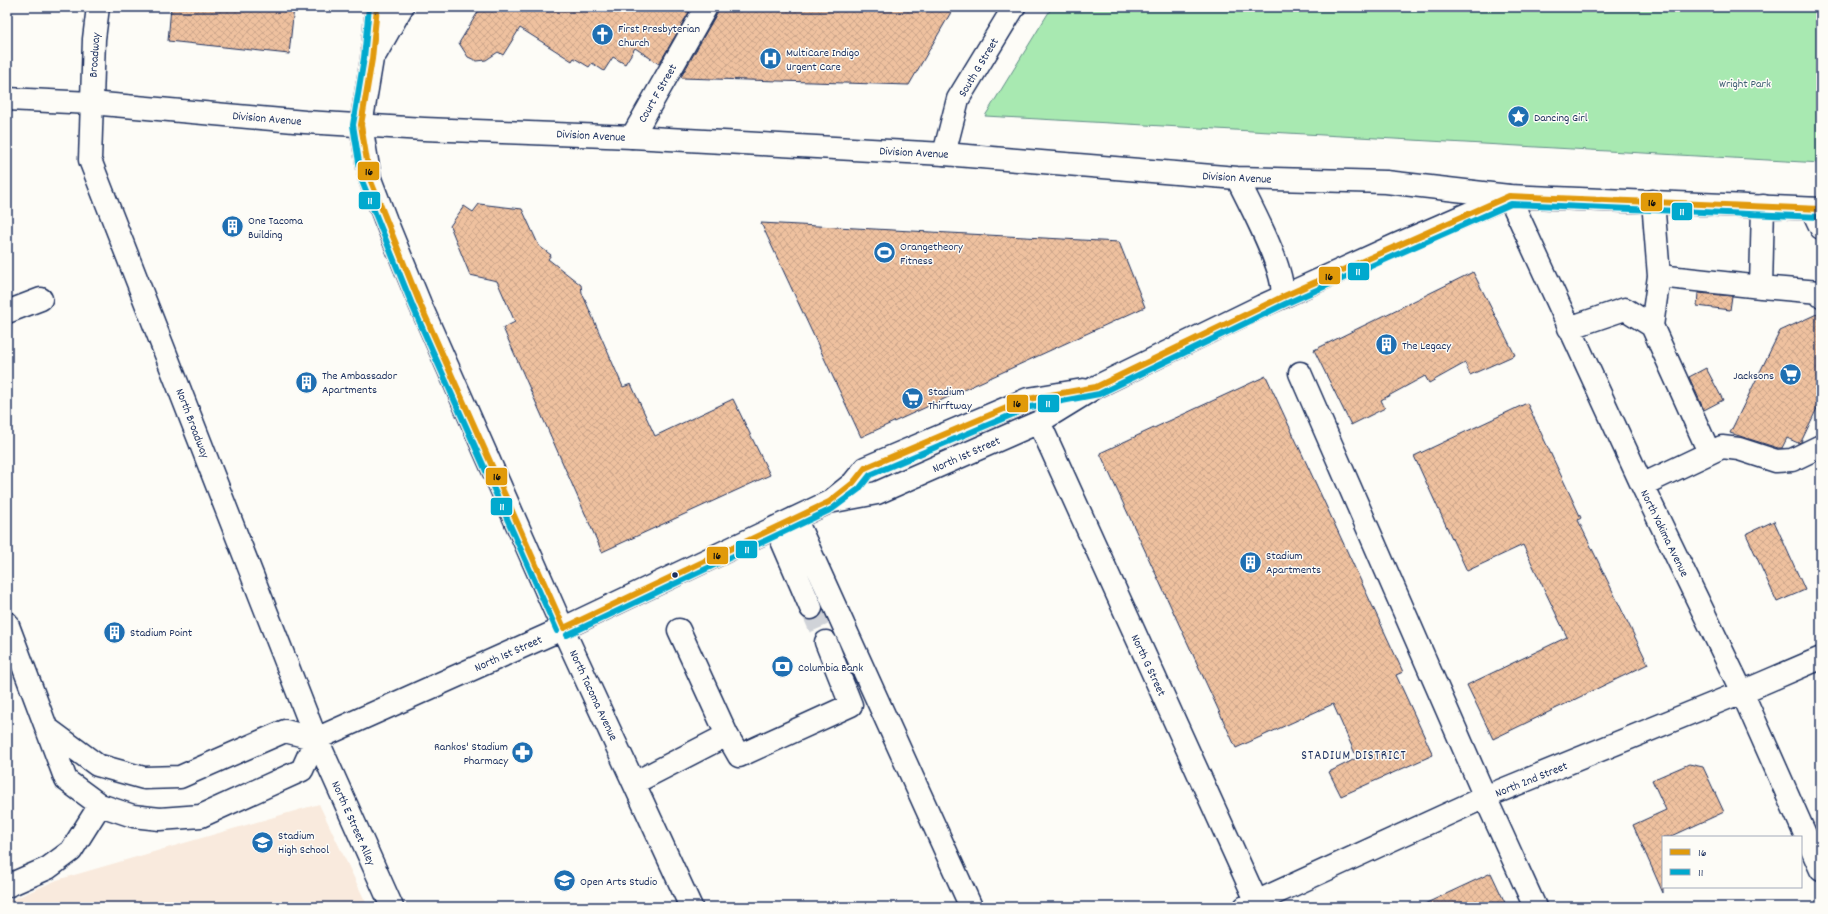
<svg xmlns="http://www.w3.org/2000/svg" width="1828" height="914" viewBox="0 0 1828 914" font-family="Dekko,sans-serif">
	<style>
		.built { fill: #f9eadd }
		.park { fill: #a8e9b1; stroke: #628c88 }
		.building { fill: url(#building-cross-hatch); stroke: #1b2f5e }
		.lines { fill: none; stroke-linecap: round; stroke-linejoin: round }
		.minor-tunnel { stroke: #d0d3d8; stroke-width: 22; stroke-dasharray: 22 11; stroke-linecap: butt }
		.minor-casing { stroke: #1b2f5e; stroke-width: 25 }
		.major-casing { stroke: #1b2f5e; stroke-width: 25 }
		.minor { stroke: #fdfcf7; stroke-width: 22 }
		.major { stroke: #fdfcf7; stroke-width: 22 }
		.bus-1-casing { stroke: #fdfcf7; stroke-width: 9 }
		.bus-2-casing { stroke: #fdfcf7; stroke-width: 9 }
		.bus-1 { stroke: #e19a09; stroke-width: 6 }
		.bus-2 { stroke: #00a9ce; stroke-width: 6 }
		.bus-dot { fill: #1b2f5e; stroke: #fdfcf7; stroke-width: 1.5 }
		.labels { text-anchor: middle; stroke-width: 3; stroke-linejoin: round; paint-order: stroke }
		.poi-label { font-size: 12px; fill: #1b2f5e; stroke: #fdfcf7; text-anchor: start }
		.street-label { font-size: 12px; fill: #1b2f5e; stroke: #fdfcf7 }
		.park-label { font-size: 12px; fill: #3e5e73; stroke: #fdfcf7 }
		.neighbourhood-label { font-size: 13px; letter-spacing: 1px; fill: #1b2f5e; stroke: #fdfcf7 }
		.line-badge { stroke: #fdfcf7; stroke-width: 1.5 }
		.badge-label { font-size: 11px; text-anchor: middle; font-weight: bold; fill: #fff }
		.pale-badge-label { font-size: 11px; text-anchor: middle; font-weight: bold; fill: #111 }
	</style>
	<defs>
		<pattern id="building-cross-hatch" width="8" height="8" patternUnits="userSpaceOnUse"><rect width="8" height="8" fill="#efc19f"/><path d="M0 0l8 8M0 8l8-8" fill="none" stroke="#cca68b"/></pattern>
	</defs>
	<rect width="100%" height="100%" fill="#fdfcf7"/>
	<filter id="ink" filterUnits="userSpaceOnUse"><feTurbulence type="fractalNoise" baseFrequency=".025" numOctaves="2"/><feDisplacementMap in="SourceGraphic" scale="8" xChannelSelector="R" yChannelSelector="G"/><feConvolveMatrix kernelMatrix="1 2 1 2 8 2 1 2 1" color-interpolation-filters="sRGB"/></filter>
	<g filter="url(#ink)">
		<path class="built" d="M 319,804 L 368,907 L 7,907 L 7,902 L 57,880 Z"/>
		<path class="park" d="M 1052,7 L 1821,7 L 1821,163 L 985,116 Z"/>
		<path class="building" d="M 171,7 L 294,7 L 289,54 L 168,41 Z
			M 481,7 L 692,7 L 659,64 L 635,48 L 625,64 L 613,57 L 604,71 L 592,63 L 589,67 L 574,58 L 572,61 L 520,28 L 503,55 L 498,52 L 486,60 L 477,61 L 468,57 L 459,43 Z
			M 718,7 L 954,7 L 909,85 L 682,78 L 681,77 L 717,13 Z
			M 479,204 L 522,209 L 539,246 L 551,255 L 548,259 L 581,285 L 582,293 L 623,387 L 631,384 L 655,436 L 733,399 L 770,475 L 602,552 L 503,328 L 515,322 L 497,281 L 470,275 L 450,226 L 464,206 L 473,212 Z
			M 761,223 L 1119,242 L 1145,307 L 861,437 Z
			M 1473,272 L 1515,355 L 1470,375 L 1465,363 L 1429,383 L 1425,376 L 1381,400 L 1385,408 L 1351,425 L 1314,350 Z
			M 1698,293 L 1732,296 L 1730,310 L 1697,306 Z
			M 1821,312 L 1821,400 L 1801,442 L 1798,443 L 1787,438 L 1782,448 L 1778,448 L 1730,433 L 1780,331 Z
			M 1706,368 L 1723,400 L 1704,410 L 1689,377 Z
			M 1266,376 L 1403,672 L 1396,675 L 1433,755 L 1341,796 L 1329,772 L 1357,758 L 1333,704 L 1236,748 L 1100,453 Z
			M 1527,403 L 1581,518 L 1578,520 L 1648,664 L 1493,739 L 1467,685 L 1567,637 L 1523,545 L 1467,571 L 1414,456 Z
			M 1774,521 L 1805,590 L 1777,602 L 1746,534 Z
			M 1689,764 L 1703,767 L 1724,812 L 1670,837 L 1663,837 L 1663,893 L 1633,825 L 1666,810 L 1652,780 Z
			M 1491,873 L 1507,907 L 1418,907 Z"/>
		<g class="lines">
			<path class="minor-tunnel" d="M 811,608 L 826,642"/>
			<defs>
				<path id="minor" d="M 98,7 L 94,39 L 90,160 L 311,726 L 392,907
					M 377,7 L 372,59 L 361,125 L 370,179 L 386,221 L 420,304 L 567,638 L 691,907
					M 376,53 L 402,7
					M 632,137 L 706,7
					M 944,154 L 958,99 L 1014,7
					M 1653,201 L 1659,276 L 1761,287
					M 1763,206 L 1761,287 L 1819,292 L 1821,296
					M 1812,209 L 1821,228
					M 1659,276 L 1652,326 L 1709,452
					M 7,312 L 41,299
					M 1569,328 L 1625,309 L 1652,326
					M 1300,373 L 1485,797 L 1535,907
					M 1039,422 L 1259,907
					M 1642,485 L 1722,447 L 1739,449 L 1776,461 L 1792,460 L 1821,446
					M 832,500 L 853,483 L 865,468 L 1028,399 L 1083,390
					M 795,518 L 971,907
					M 776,527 L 811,608
					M 7,623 L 66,780 L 100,805 L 133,816 L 160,819 L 201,816 L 302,770 L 316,739
					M 47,728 L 97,765 L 144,778 L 180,777 L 285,731 L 316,739 L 564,628 L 829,502 L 877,493 L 1039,422 L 1096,387 L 1262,306 L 1396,245 L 1509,196 L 1642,485 L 1742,692 L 1821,870
					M 727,735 L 739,756 L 851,705 L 826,642
					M 634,783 L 727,735 L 679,630
					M 7,886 L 48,868 L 71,851 L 100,805
					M 1245,907 L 1485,797 L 1742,692 L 1821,658"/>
				<path id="major" d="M 7,99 L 91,103 L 305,122 L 424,129 L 632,137 L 944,154 L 1237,178 L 1386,182 L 1509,196 L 1821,209
					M 1237,178 C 1249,203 1287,272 1282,297"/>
			</defs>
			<use href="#minor" class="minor-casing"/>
			<use href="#major" class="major-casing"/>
			<use href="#minor" class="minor"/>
			<use href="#major" class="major"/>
			<defs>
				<path id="bus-1" d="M 377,7 L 372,59 L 361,125 L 370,179 L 420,304 L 564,628
					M 564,628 L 829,502 L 853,483 L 865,468 L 1028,399 L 1096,387 L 1282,297 L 1509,196 L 1821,209"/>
				<path id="bus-2" d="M 369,7 L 364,58 L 353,125 L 362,181 L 413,307 L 557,631
					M 567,635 L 832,509 L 859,489 L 870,475 L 1030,407 L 1099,394 L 1285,304 L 1511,204 L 1821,217"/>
			</defs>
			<use href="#bus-1" class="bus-1-casing"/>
			<use href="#bus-2" class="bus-2-casing"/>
			<use href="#bus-1" class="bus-1"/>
			<use href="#bus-2" class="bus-2"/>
		</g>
	</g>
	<defs>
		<symbol id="church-disc" viewBox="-11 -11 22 22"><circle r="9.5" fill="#1f6fb2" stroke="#fdfcf7"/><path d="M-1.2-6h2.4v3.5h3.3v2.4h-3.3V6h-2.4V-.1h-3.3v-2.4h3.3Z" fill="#fff"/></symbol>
		<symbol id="hospital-disc" viewBox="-11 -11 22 22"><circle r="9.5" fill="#1f6fb2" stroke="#fdfcf7"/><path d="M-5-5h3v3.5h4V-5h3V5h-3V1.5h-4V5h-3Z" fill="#fff"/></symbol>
		<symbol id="sight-disc" viewBox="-11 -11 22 22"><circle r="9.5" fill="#1f6fb2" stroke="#fdfcf7"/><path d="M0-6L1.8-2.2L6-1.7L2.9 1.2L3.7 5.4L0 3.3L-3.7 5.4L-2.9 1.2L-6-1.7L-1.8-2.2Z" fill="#fff"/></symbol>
		<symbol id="building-disc" viewBox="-11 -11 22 22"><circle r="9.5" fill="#1f6fb2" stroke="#fdfcf7"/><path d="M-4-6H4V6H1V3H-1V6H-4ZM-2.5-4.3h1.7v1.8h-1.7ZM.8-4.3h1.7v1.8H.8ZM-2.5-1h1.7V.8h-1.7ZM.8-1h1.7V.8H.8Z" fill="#fff"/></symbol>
		<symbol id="stadium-disc" viewBox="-11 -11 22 22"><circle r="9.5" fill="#1f6fb2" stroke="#fdfcf7"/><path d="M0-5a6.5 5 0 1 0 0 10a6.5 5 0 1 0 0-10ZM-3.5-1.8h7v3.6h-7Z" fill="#fff"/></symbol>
		<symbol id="supermarket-disc" viewBox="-11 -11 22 22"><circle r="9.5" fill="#1f6fb2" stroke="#fdfcf7"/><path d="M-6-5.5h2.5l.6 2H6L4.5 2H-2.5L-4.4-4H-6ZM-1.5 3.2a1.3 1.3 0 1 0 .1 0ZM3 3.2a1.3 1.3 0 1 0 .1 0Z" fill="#fff"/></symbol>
		<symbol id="bank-disc" viewBox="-11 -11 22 22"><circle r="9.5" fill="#1f6fb2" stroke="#fdfcf7"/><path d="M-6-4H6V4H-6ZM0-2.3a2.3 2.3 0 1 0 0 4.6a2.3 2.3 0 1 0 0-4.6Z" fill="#fff"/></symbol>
		<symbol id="pharmacy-disc" viewBox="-11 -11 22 22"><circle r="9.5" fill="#1f6fb2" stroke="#fdfcf7"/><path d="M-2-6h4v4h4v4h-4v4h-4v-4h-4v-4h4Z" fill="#fff"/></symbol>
		<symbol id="school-disc" viewBox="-11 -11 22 22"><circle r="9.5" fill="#1f6fb2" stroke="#fdfcf7"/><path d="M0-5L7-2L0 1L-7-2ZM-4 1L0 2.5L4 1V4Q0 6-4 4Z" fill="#fff"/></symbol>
	</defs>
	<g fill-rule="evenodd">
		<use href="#church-disc" x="590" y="22" width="25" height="25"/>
		<use href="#hospital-disc" x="758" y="46" width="25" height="25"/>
		<use href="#sight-disc" x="1506" y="104" width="25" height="25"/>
		<use href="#building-disc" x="220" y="214" width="25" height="25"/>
		<use href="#stadium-disc" x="872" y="240" width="25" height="25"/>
		<use href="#building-disc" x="1374" y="332" width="25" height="25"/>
		<use href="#supermarket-disc" x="1778" y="362" width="25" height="25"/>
		<use href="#building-disc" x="294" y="370" width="25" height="25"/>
		<use href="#supermarket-disc" x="900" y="386" width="25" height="25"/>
		<use href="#building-disc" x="1238" y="550" width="25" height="25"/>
		<use href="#building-disc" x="102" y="620" width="25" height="25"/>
		<use href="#bank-disc" x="770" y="654" width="25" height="25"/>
		<use href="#pharmacy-disc" x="510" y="740" width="25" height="25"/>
		<use href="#school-disc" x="250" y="830" width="25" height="25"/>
		<use href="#school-disc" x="552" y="868" width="25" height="25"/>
	</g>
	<circle class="bus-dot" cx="675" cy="575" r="3.5"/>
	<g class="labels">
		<g class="poi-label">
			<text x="618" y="32">First Presbyterian<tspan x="618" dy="14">Church</tspan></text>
			<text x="786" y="56">MultiCare Indigo<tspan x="786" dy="14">Urgent Care</tspan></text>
			<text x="1534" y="121">Dancing Girl</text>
			<text x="248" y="224">One Tacoma<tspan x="248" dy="14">Building</tspan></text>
			<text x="900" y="250">Orangetheory<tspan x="900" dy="14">Fitness</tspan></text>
			<text x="1402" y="349">The Legacy</text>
			<text x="322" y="379">The Ambassador<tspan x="322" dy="14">Apartments</tspan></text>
			<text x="1774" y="379" text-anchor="end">Jacksons</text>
			<text x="928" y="395">Stadium<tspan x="928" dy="14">Thirftway</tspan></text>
			<text x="1266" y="559">Stadium<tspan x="1266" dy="14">Apartments</tspan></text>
			<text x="130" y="636">Stadium Point</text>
			<text x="798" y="671">Columbia Bank</text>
			<text x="508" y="750" text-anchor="end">Rankos' Stadium<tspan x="508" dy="14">Pharmacy</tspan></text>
			<text x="278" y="839">Stadium<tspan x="278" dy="14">High School</tspan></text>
			<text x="580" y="885">Open Arts Studio</text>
		</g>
		<g class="street-label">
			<text transform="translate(94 55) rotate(-86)" y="4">Broadway</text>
			<text transform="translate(978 67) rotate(-59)" y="4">South G Street</text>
			<text transform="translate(657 93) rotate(-60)" y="4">Court F Street</text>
			<text transform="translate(267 118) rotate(5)" y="4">Division Avenue</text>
			<text transform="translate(591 135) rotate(3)" y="4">Division Avenue</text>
			<text transform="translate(914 152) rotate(3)" y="4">Division Avenue</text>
			<text transform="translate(1237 177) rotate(3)" y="4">Division Avenue</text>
			<text transform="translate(193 423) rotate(69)" y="4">North Broadway</text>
			<text transform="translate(966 454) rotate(-24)" y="4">North 1st Street</text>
			<text transform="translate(1665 533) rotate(64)" y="4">North Yakima Avenue</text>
			<text transform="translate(508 653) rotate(-24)" y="4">North 1st Street</text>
			<text transform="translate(1149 665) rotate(65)" y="4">North G Street</text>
			<text transform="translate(594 695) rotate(65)" y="4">North Tacoma Avenue</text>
			<text transform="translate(1531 779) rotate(-22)" y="4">North 2nd Street</text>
			<text transform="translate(354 823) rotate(66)" y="4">North E Street Alley</text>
		</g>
		<g class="park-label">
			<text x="1745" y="87">Wright Park</text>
		</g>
		<g class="neighbourhood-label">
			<text x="1354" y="759">STADIUM DISTRICT</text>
		</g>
	</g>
	<g class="line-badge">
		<rect x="357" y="161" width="23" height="20" rx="4" fill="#e19a09"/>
		<rect x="358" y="191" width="23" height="19" rx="4" fill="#00a9ce"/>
		<rect x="1640" y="192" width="23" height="20" rx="4" fill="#e19a09"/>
		<rect x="1671" y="202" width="22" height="19" rx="4" fill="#00a9ce"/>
		<rect x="1347" y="262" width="23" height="19" rx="4" fill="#00a9ce"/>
		<rect x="1318" y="266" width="23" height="19" rx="4" fill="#e19a09"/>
		<rect x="1006" y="394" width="23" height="19" rx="4" fill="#e19a09"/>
		<rect x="1037" y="394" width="23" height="19" rx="4" fill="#00a9ce"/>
		<rect x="485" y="467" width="23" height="19" rx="4" fill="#e19a09"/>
		<rect x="490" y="497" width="23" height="19" rx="4" fill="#00a9ce"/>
		<rect x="735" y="540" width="23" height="19" rx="4" fill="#00a9ce"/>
		<rect x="706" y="546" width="23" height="19" rx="4" fill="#e19a09"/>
	</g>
	<g class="badge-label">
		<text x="370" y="204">11</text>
		<text x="1682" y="215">11</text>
		<text x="1358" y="275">11</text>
		<text x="1048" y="407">11</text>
		<text x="502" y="510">11</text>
		<text x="747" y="553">11</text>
	</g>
	<g class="pale-badge-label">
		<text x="369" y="175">16</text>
		<text x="1652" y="206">16</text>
		<text x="1329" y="280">16</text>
		<text x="1017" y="407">16</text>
		<text x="497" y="480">16</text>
		<text x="717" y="559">16</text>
	</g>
	<rect width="1828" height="914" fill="none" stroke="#fdfcf7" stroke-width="24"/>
	<rect x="12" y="12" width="1804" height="890" fill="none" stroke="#1b2f5e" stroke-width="1.5" filter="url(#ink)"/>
	<rect x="1662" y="836" width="140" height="52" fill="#fdfcf7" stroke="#a3aaba"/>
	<rect x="1670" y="849" width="20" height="6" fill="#e19a09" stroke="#a3aaba"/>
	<text x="1698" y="856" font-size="12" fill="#1b2f5e">16</text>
	<rect x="1670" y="869" width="20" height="6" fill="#00a9ce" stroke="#a3aaba"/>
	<text x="1698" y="876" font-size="12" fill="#1b2f5e">11</text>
</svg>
